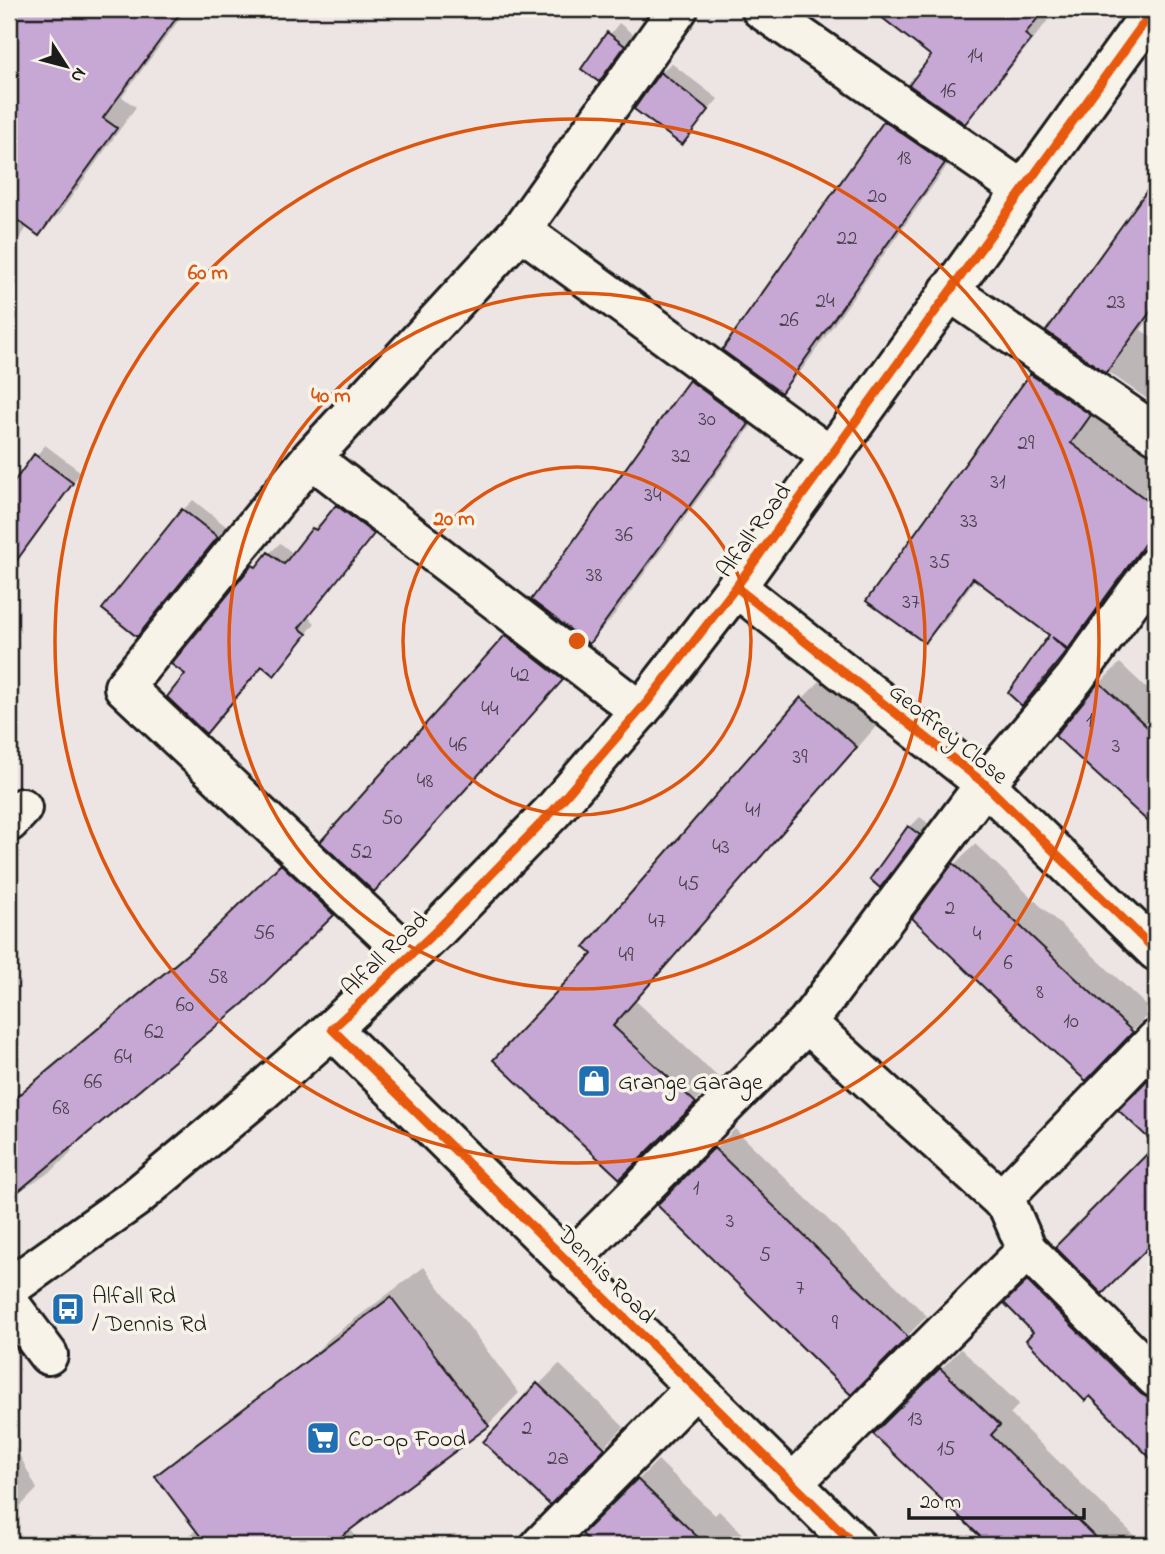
<svg xmlns="http://www.w3.org/2000/svg" width="1165" height="1554" viewBox="0 0 1165 1554" font-family="'Indie Flower',sans-serif">
	<style>
		.shadow { fill: #0003 }
		.building { fill: #c7a8d4; stroke: #1c1c1c; stroke-width: 2 }
		.lines { fill: none; stroke-linecap: round; stroke-linejoin: round }
		.minor-casing { stroke: #1c1c1c; stroke-width: 44 }
		.minor { stroke: #f7f3e8; stroke-width: 38 }
		.cycleway-casing { stroke: #f7f3e8; stroke-width: 13 }
		.cycleway { stroke: #e8590c; stroke-width: 9 }
		.ring { fill: none; stroke: #de560d; stroke-width: 3.5 }
		.labels { text-anchor: middle; stroke-width: 7; stroke-linejoin: round; paint-order: stroke }
		.number-label { font-size: 21px; fill: #473f4a }
		.street-label { font-size: 24px; fill: #1c1c1c; stroke: #f7f3e8 }
		.poi-label { font-size: 24px; fill: #1c1c1c; stroke: #f7f3e8; text-anchor: start }
		.centre { fill: #de560d; stroke: #f7f3e8; stroke-width: 3.5 }
		.ring-label { font-size: 21px; text-anchor: middle; font-weight: bold; fill: #de560d; stroke: #f7f3e8; stroke-width: 7; stroke-linejoin: round; paint-order: stroke }
	</style>
	<rect width="100%" height="100%" fill="#ede4e4"/>
	<filter id="ink" filterUnits="userSpaceOnUse"><feTurbulence type="fractalNoise" baseFrequency=".0143" numOctaves="2"/><feDisplacementMap in="SourceGraphic" scale="14" xChannelSelector="R" yChannelSelector="G"/><feConvolveMatrix kernelMatrix="1 2 1 2 8 2 1 2 1" color-interpolation-filters="sRGB"/></filter>
	<g filter="url(#ink)">
		<path class="shadow" d="M 43,9 L 187,9 L 122,97 L 136,107 L 59,214 L 39,234 L 28,226 L 9,253 L 9,55 Z
			M 948,9 L 1047,9 L 1043,14 L 1049,19 L 984,102 L 965,122 L 934,56 L 920,45 Z
			M 619,23 L 634,35 L 609,70 L 599,80 L 583,68 Z
			M 671,63 L 718,99 L 682,143 L 661,73 Z
			M 906,102 L 964,142 L 801,371 L 781,391 L 886,122 Z
			M 1156,182 L 1156,308 L 1141,330 L 1156,340 L 1156,405 L 1049,331 Z
			M 1050,356 L 1156,429 L 1156,532 L 1084,632 L 1041,685 L 1022,704 L 1052,635 L 976,578 L 944,622 L 925,641 L 868,601 L 1031,375 Z
			M 710,361 L 768,403 L 609,622 L 589,642 L 690,381 Z
			M 45,445 L 81,472 L 35,536 L 25,547 L 22,544 L 9,562 L 9,490 Z
			M 347,496 L 383,523 L 308,617 L 315,623 L 284,663 L 263,664 L 206,732 L 188,674 L 174,663 L 264,556 L 266,557 L 280,543 L 294,554 L 313,529 L 324,519 L 326,520 Z
			M 193,500 L 227,527 L 147,624 L 183,510 Z
			M 526,616 L 582,659 L 374,890 L 323,842 Z
			M 1120,663 L 1156,697 L 1156,828 L 1057,735 L 1100,683 Z
			M 826,675 L 880,722 L 636,1001 L 719,1078 L 620,1177 L 595,954 L 802,699 Z
			M 920,817 L 929,824 L 880,886 L 872,879 L 910,827 Z
			M 975,844 L 1152,1011 L 1086,1078 L 914,918 L 955,864 Z
			M 302,845 L 353,893 L 243,1002 L 69,1146 L 72,1151 L 52,1171 L 9,1197 L 9,1104 L 27,1093 L 25,1091 L 45,1071 L 219,926 Z
			M 735,1129 L 927,1316 L 851,1392 L 659,1205 Z
			M 424,1267 L 519,1393 L 488,1425 L 350,1528 L 361,1545 L 178,1545 L 197,1529 L 299,1369 L 331,1337 Z
			M 1038,1272 L 1156,1386 L 1156,1440 L 1145,1450 L 1090,1394 L 1036,1332 L 1007,1303 Z
			M 961,1349 L 1019,1404 L 1010,1414 L 1144,1545 L 992,1545 L 876,1434 Z
			M 559,1364 L 624,1427 L 550,1502 L 485,1441 Z
			M 9,1435 L 37,1489 L 17,1510 L 9,1514 Z
			M 658,1460 L 715,1515 L 719,1511 L 755,1545 L 596,1545 L 584,1534 Z"/>
		<path class="building" d="M 9,9 L 183,9 L 103,118 L 117,128 L 39,236 L 9,214 Z
			M 871,9 L 1045,9 L 1025,34 L 1031,39 L 965,124 L 909,85 L 931,56 Z
			M 607,32 L 625,46 L 599,82 L 581,69 Z
			M 660,72 L 709,110 L 682,145 L 634,109 Z
			M 884,121 L 945,163 L 781,393 L 722,350 Z
			M 1156,178 L 1156,304 L 1106,373 L 1046,331 Z
			M 1030,374 L 1091,415 L 1071,443 L 1156,507 L 1156,528 L 1068,649 L 1052,637 L 1067,651 L 1022,706 L 1008,693 L 1049,635 L 973,578 L 925,643 L 866,601 Z
			M 689,380 L 749,424 L 589,644 L 531,600 Z
			M 34,454 L 73,483 L 9,571 L 9,489 Z
			M 336,505 L 374,534 L 299,628 L 307,634 L 274,676 L 262,666 L 206,734 L 167,697 L 185,674 L 171,664 L 252,565 L 256,567 L 268,552 L 284,564 L 312,528 L 316,530 Z
			M 182,509 L 218,537 L 137,637 L 102,609 Z
			M 505,635 L 563,680 L 374,892 L 320,842 Z
			M 1099,682 L 1156,735 L 1156,829 L 1055,736 Z
			M 801,697 L 857,747 L 613,1026 L 696,1103 L 620,1179 L 493,1060 L 592,954 L 584,947 Z
			M 908,826 L 920,835 L 880,888 L 870,879 Z
			M 953,863 L 1133,1032 L 1086,1081 L 997,1000 L 912,918 Z
			M 281,864 L 334,915 L 244,1003 L 9,1199 L 9,1103 L 197,946 Z
			M 1156,1071 L 1156,1240 L 1102,1294 L 1055,1247 L 1156,1145 L 1118,1110 Z
			M 714,1148 L 908,1337 L 851,1395 L 657,1205 Z
			M 1027,1281 L 1141,1394 L 1150,1399 L 1156,1399 L 1156,1464 L 1090,1396 L 1085,1401 L 1026,1340 L 1033,1332 L 1004,1303 Z
			M 391,1297 L 489,1426 L 330,1545 L 207,1545 L 155,1476 Z
			M 940,1368 L 1000,1425 L 991,1435 L 1103,1545 L 989,1545 L 873,1434 Z
			M 537,1383 L 605,1448 L 550,1505 L 483,1442 Z
			M 637,1479 L 706,1545 L 593,1545 L 582,1534 Z"/>
		<g class="lines">
			<defs>
				<path id="minor" d="M 761,9 L 1022,190
					M 521,230 L 678,9
					M 949,291 L 1156,434
					M 311,458 L 521,230 L 830,456
					M 1156,566 L 1074,679 L 985,784 L 807,1023 L 1008,1206 L 1027,1250 L 1156,1378
					M 736,587 L 985,784 L 1156,951
					M 9,822 L 22,808
					M 410,956 L 124,687 L 311,458 L 640,711
					M 332,1029 L 855,1545
					M 1001,1200 L 1156,1040
					M 568,1263 L 807,1023
					M 9,1288 L 135,1198 L 250,1102 L 332,1029 L 436,931 L 552,812 L 648,701 L 736,587 L 1154,9
					M 9,1303 L 48,1355
					M 792,1484 L 1027,1250
					M 541,1545 L 695,1388"/>
			</defs>
			<use href="#minor" class="minor-casing"/>
			<use href="#minor" class="minor"/>
			<defs>
				<path id="cycleway" d="M 736,587 L 985,784 L 1156,951
					M 855,1545 L 332,1029 L 436,931 L 552,812 L 648,701 L 736,587 L 1154,9"/>
			</defs>
			<use href="#cycleway" class="cycleway-casing"/>
			<use href="#cycleway" class="cycleway"/>
		</g>
	</g>
	<g class="ring">
		<circle cx="577" cy="641" r="174"/>
		<circle cx="577" cy="641" r="348"/>
		<circle cx="577" cy="641" r="522"/>
	</g>
	<defs>
		<symbol id="shop-square" viewBox="-11 -11 22 22"><rect x="-9" y="-9" width="18" height="18" rx="4" fill="#1f6fb2" stroke="#f7f3e8"/><path d="M-5-2.5h2.3a2.7 3.5 0 0 1 5.4 0H5L5.5 6h-11ZM-1.5-2.5h3a1.5 2.3 0 0 0-3 0Z" fill="#fff"/></symbol>
		<symbol id="bus-square" viewBox="-11 -11 22 22"><rect x="-9" y="-9" width="18" height="18" rx="4" fill="#1f6fb2" stroke="#f7f3e8"/><path d="M-5-6H5V4H4V6H2V4H-2V6H-4V4H-5ZM-3.5-4V0h7V-4ZM-3.5 1.2v1.5H-2V1.2ZM2 1.2v1.5H3.5V1.2Z" fill="#fff"/></symbol>
		<symbol id="supermarket-square" viewBox="-11 -11 22 22"><rect x="-9" y="-9" width="18" height="18" rx="4" fill="#1f6fb2" stroke="#f7f3e8"/><path d="M-6-5.5h2.5l.6 2H6L4.5 2H-2.5L-4.4-4H-6ZM-1.5 3.2a1.3 1.3 0 1 0 .1 0ZM3 3.2a1.3 1.3 0 1 0 .1 0Z" fill="#fff"/></symbol>
	</defs>
	<g fill-rule="evenodd">
		<use href="#shop-square" x="575" y="1062" width="38" height="38"/>
		<use href="#bus-square" x="49" y="1290" width="38" height="38"/>
		<use href="#supermarket-square" x="304" y="1419" width="38" height="38"/>
	</g>
	<g class="labels">
		<g class="number-label">
			<text x="975" y="62">14</text>
			<text x="948" y="97">16</text>
			<text x="904" y="164">18</text>
			<text x="877" y="202">20</text>
			<text x="847" y="244">22</text>
			<text x="825" y="307">24</text>
			<text x="1116" y="308">23</text>
			<text x="789" y="326">26</text>
			<text x="707" y="425">30</text>
			<text x="1026" y="449">29</text>
			<text x="681" y="462">32</text>
			<text x="998" y="488">31</text>
			<text x="653" y="501">34</text>
			<text x="969" y="527">33</text>
			<text x="624" y="541">36</text>
			<text x="940" y="568">35</text>
			<text x="594" y="581">38</text>
			<text x="911" y="608">37</text>
			<text x="520" y="681">42</text>
			<text x="490" y="715">44</text>
			<text x="1089" y="726">1</text>
			<text x="458" y="751">46</text>
			<text x="1116" y="752">3</text>
			<text x="800" y="763">39</text>
			<text x="425" y="787">48</text>
			<text x="753" y="816">41</text>
			<text x="392" y="824">50</text>
			<text x="721" y="853">43</text>
			<text x="361" y="858">52</text>
			<text x="689" y="890">45</text>
			<text x="950" y="914">2</text>
			<text x="657" y="927">47</text>
			<text x="264" y="939">56</text>
			<text x="977" y="940">4</text>
			<text x="626" y="961">49</text>
			<text x="1008" y="969">6</text>
			<text x="218" y="983">58</text>
			<text x="1040" y="998">8</text>
			<text x="185" y="1011">60</text>
			<text x="1071" y="1027">10</text>
			<text x="154" y="1038">62</text>
			<text x="123" y="1063">64</text>
			<text x="93" y="1088">66</text>
			<text x="61" y="1114">68</text>
			<text x="696" y="1194">1</text>
			<text x="730" y="1227">3</text>
			<text x="765" y="1261">5</text>
			<text x="800" y="1294">7</text>
			<text x="835" y="1329">9</text>
			<text x="915" y="1425">13</text>
			<text x="527" y="1434">2</text>
			<text x="946" y="1455">15</text>
			<text x="558" y="1464">2a</text>
		</g>
		<g class="street-label">
			<text transform="translate(753 530) rotate(-54)" y="8">Alfall Road</text>
			<text transform="translate(949 733) rotate(39)" y="8">Geoffrey Close</text>
			<text transform="translate(384 953) rotate(-44)" y="8">Alfall Road</text>
			<text transform="translate(607 1274) rotate(45)" y="8">Dennis Road</text>
		</g>
		<g class="poi-label">
			<text x="618" y="1089">Grange Garage</text>
			<text x="92" y="1303">Alfall Rd<tspan x="92" dy="28">/ Dennis Rd</tspan></text>
			<text x="348" y="1446">Co-op Food</text>
		</g>
	</g>
	<circle cx="577" cy="641" r="10" class="centre"/>
	<g class="ring-label">
		<text x="208" y="279">60 m</text>
		<text x="331" y="402">40 m</text>
		<text x="454" y="525">20 m</text>
	</g>
	<rect width="1165" height="1554" fill="none" stroke="#f7f3e8" stroke-width="35"/>
	<rect x="18" y="18" width="1130" height="1519" fill="none" stroke="#1c1c1c" stroke-width="2.5" filter="url(#ink)"/>
	<g transform="translate(66 66) rotate(126)" stroke="#f7f3e8" stroke-width="5" paint-order="stroke">
	<path d="M0-5L12 26L0 18L-12 26Z" fill="#1c1c1c"/>
	<text y="-10" font-size="19" font-weight="bold" text-anchor="middle" fill="#1c1c1c">N</text>
	</g>
	<path d="M909 1508v10h175v-10" fill="none" stroke="#1c1c1c" stroke-width="3.5"/>
	<text x="920" y="1508" font-size="21" fill="#1c1c1c" stroke="#f7f3e8" stroke-width="5" paint-order="stroke">20 m</text>
</svg>
